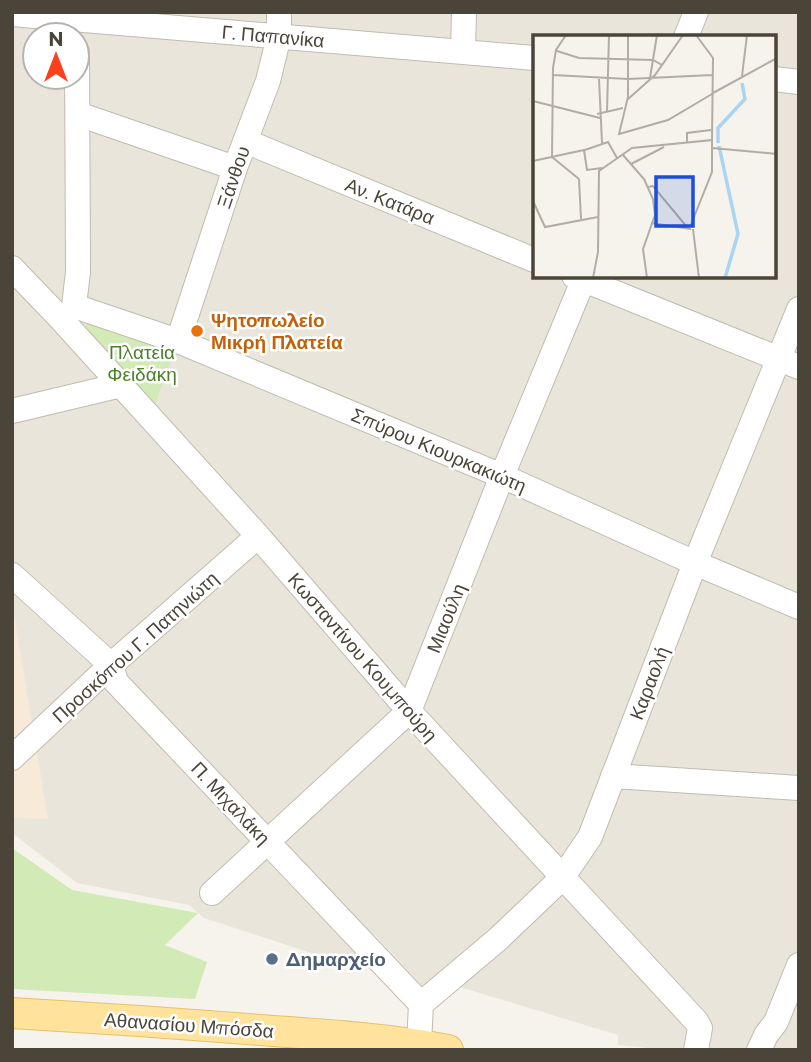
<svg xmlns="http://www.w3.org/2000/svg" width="811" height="1062" viewBox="0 0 811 1062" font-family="Montserrat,sans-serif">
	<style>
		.residential { fill: #eae5da; fill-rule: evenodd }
		.commercial { fill: #f7ead8 }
		.green { fill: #d2eab5 }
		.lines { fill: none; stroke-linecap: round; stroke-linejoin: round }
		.minor-casing { stroke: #c2bbae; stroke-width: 26 }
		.major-casing { stroke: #e6c16a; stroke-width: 32 }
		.minor { stroke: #fff; stroke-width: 24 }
		.major { stroke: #ffe39c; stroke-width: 30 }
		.food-dot { fill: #e8710a; stroke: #fff; stroke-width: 2.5 }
		.service-dot { fill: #5c6f8a; stroke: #fff; stroke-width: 2.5 }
		.labels { text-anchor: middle; stroke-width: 5; stroke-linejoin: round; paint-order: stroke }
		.street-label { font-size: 19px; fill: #4b4439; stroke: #fff }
		.food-label { font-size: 19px; font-weight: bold; fill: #c56008; stroke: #fff; text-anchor: start }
		.park-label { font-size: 19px; fill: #4a7f2a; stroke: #fff }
		.service-label { font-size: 19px; font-weight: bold; fill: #4e5e75; stroke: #fff; text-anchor: start }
		.inset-river { fill: none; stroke: #a9d4f2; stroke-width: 3.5 }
		.inset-road { fill: none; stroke: #b2ada4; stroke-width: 2 }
		.view { fill: #1d4ed8; fill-opacity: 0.15; stroke: #1d4ed8; stroke-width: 3.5 }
		.inset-edge { fill: none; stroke: #4b4439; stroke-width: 3.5 }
	</style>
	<rect width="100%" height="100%" fill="#f6f3ec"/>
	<path class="residential" d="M 108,12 L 455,12 L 454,42 Z
		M 470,12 L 799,12 L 799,77 L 774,74 L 774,37 L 534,37 L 534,50 L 470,43 Z
		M 12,19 L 534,65 L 534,276 L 774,276 L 774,89 L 799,92 L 799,1050 L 669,1050 L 618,1045 L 618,1035 L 460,987 L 424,988 L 374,934 L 359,948 L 351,966 L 204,918 L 189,905 L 77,883 L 12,833 ZM 35,35 L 77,35 L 77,77 L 35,77 Z"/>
	<path class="commercial" d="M 12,602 L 48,819 L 12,818 Z"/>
	<path class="green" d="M 90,322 L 175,350 L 153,410 L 84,339 L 86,326 Z
		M 12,848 L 72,890 L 198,913 L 165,945 L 207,962 L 195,999 L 12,989 Z"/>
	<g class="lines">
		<defs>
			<path id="minor" d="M 12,14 L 534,58
				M 686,37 L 696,12
				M 463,52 L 464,12
				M 774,79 L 799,82
				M 78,114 L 235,168
				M 245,141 L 534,260
				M 12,268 L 60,318 L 258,536 L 409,711 L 696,1021 L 700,1028 L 696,1050
				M 574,276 L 799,367
				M 74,306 L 178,341 L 502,476 L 695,563 L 799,607
				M 74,306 L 78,272 L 77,52
				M 178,341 L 235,168 L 268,81 L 279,36 L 279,12
				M 12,411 L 121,385
				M 12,575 L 111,665 L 116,682 L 421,1004 L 419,1044
				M 12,758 L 111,665 L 258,536
				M 613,776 L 799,788
				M 212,893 L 409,711 L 502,476 L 585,276
				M 421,1004 L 498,939 L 562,878 L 590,837 L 695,563 L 799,309
				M 759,1050 L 766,1035 L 776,1022 L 799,965"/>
			<path id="major" d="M 12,1013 C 99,1018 186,1024 273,1031 C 332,1035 391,1039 448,1050"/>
		</defs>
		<use href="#minor" class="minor-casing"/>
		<use href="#major" class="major-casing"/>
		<use href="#minor" class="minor"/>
		<use href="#major" class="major"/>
	</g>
	<circle class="food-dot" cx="197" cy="331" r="7"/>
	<circle class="service-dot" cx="272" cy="959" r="7"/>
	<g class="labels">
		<g class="street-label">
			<text transform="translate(273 36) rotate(5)" y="7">Γ. Παπανίκα</text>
			<text transform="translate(233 177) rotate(-71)" y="7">Ξάνθου</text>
			<text transform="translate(390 201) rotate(22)" y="7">Αν. Κατάρα</text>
			<text transform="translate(439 450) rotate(23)" y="7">Σπύρου Κιουρκακιώτη</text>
			<text transform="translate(446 618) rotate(-68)" y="7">Μιαούλη</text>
			<text transform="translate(135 647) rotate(-42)" y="7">Προσκόπου Γ. Πατηνιώτη</text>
			<text transform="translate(363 657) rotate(49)" y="7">Κωσταντίνου Κουμπούρη</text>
			<text transform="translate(649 683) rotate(-69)" y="7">Καραολή</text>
			<text transform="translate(231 803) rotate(47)" y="7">Π. Μιχαλάκη</text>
			<text transform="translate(189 1025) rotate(4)" y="7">Αθανασίου Μπόσδα</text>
		</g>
		<g class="food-label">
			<text x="211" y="327">Ψητοπωλείο<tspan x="211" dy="22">Μικρή Πλατεία</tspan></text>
		</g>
		<g class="park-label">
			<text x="142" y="359">Πλατεία<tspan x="142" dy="22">Φειδάκη</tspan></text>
		</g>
		<g class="service-label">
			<text x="286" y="966">Δημαρχείο</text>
		</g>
	</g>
	<g transform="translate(533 35)">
		<rect width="243" height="243" fill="#f6f3ec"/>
		<path class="inset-river" d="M 185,108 L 185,93 L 212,64 L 209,48M 186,111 L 205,199 L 192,243"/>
		<path class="inset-road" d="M 95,0 L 95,62 L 86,99 L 135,85 L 179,59M 24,16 L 46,23 L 120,25 L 129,30M 20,40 L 95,44 L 179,40M 209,41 L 214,0M 117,43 L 124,0M 66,44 L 69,108M 180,58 L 244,23M 94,65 L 122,40 L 150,0M 0,66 L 67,83M 74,77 L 76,0M 64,79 L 90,73M 154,108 L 154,98 L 178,95M 179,113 L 244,119M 52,115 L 75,107 L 84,123M 90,120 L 111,144 L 120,164 L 122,180 L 110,214 L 114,243M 19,122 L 46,144M 19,122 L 20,33 L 23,15 L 33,0M 0,126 L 51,115 L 54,135 L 69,133M 98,129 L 131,112M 46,144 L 48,184M 115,152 L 120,151 L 154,192M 0,166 L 12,192 L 65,182M 118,188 L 158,194M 157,192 L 179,137 L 179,106M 160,194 L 166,243M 60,243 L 65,217 L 66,136 L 99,113 L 179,105 L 180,23 L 163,0"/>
		<path class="view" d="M 123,142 L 160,142 L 160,191 L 123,191 Z"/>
		<rect width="243" height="243" class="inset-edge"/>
	</g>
	<rect width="811" height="1062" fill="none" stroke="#4b4439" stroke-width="28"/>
	<g transform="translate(56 56)"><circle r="33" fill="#ffffff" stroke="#b7b4b0" stroke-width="2"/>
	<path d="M0-5L12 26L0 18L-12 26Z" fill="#fc3f1d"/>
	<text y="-10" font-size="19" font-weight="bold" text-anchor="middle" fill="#4b4439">N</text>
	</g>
</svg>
